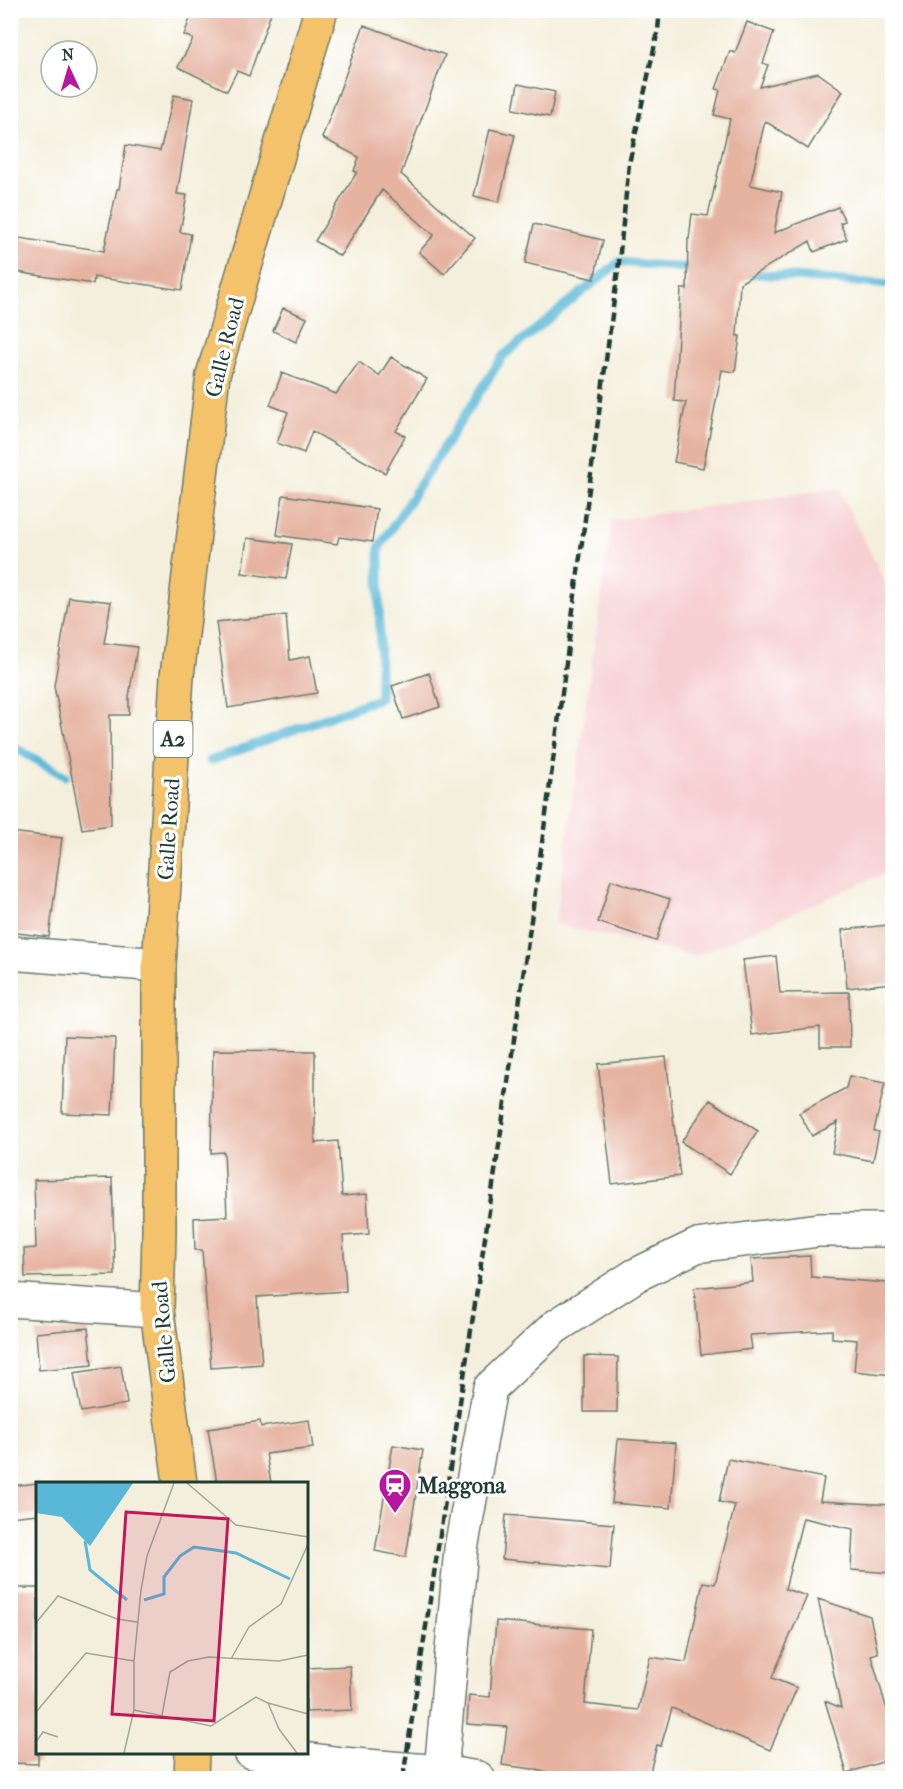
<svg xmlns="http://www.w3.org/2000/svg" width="903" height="1789" viewBox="0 0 903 1789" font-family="'IM FELL French Canon',serif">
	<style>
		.built { fill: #f7cfd2 }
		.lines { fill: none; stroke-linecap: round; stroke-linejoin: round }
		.stream { stroke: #59b8d7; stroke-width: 9 }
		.building { fill: #e6b3a1 }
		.minor-casing { stroke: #6a7b6f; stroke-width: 36 }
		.highway-casing { stroke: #6a7b6f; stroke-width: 36 }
		.minor { stroke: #fff; stroke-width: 33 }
		.highway { stroke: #f4c26a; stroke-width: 33 }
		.rail { stroke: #1f3d34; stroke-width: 4.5; stroke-dasharray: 9 4.5; stroke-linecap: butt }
		.labels { text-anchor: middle; stroke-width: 6; stroke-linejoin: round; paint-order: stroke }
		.shield { fill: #fff; stroke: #627771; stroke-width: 1.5 }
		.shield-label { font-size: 21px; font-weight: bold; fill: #1f3d34 }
		.street-label { font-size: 22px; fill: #1f3d34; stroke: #fff }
		.poi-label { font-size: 22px; font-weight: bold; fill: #1f3d34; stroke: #fff; text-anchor: start }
		.inset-river { fill: none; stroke: #59b8d7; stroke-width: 3 }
		.inset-road { fill: none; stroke: #9fa899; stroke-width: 1.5 }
		.view { fill: #c2185b; fill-opacity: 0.15; stroke: #c2185b; stroke-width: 3 }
		.inset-edge { fill: none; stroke: #1f3d34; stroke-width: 3 }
	</style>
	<rect width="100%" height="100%" fill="#fff"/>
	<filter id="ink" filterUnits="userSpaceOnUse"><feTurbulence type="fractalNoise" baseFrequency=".0167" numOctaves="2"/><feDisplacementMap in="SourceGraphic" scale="12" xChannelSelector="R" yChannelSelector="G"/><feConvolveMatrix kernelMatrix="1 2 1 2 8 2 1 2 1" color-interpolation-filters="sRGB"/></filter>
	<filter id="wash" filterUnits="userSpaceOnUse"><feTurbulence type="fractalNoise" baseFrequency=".008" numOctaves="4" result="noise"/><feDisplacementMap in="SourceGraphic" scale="24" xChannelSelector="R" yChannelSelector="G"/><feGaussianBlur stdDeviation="1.35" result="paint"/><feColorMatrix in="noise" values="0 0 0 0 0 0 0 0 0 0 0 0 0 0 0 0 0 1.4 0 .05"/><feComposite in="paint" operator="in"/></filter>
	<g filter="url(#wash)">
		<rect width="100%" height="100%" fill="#f4efdc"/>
		<path class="built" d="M 838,488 L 892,595 L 892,870 L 696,956 L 555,924 L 612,520 Z"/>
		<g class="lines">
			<path class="stream" d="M 745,273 L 892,285
				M 10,745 L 65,776
				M 210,761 L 380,698 L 379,548 L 503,356 L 619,262 L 699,269"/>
		</g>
		<g id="blocks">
			<path class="building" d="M 193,10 L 272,10 L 249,76 L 237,71 L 227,91 L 178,67 L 193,39 L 184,35 Z
				M 747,22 L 774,32 L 763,63 L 768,65 L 760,87 L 818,73 L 843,91 L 808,149 L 765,121 L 750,185 L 782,192 L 774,233 L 838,207 L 845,221 L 840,223 L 847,239 L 814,252 L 810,241 L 740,283 L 737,336 L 740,336 L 735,372 L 722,370 L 703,468 L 674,462 L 686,402 L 674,401 L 681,289 L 687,289 L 688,239 L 689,239 L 692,214 L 708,216 L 730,119 L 714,115 L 720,90 L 716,89 L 730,51 L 735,53 Z
				M 364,25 L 445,55 L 401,174 L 475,238 L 444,274 L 419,252 L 434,235 L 382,190 L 340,256 L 315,241 L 357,172 L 354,171 L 359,157 L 322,138 Z
				M 518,84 L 555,92 L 550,117 L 513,109 Z
				M 174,95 L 193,99 L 177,194 L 187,195 L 180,232 L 191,234 L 182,290 L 94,277 L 93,284 L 10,271 L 13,237 L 104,251 L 117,189 L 119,189 L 126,145 L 160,151 Z
				M 490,129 L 515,135 L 499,202 L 474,196 Z
				M 534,224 L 603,240 L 594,279 L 525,263 Z
				M 283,308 L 307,318 L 296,342 L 273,331 Z
				M 391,357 L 427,379 L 396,431 L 405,436 L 385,473 L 312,431 L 304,453 L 277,443 L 288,412 L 270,405 L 282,373 L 336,394 L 359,362 L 379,376 Z
				M 283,495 L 377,509 L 372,542 L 339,537 L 337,544 L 277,535 Z
				M 247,538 L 292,544 L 286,579 L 242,573 Z
				M 69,597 L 111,602 L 104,643 L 137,647 L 129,697 L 129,715 L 110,715 L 111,825 L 82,829 L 54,686 Z
				M 286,615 L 290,660 L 310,656 L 317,693 L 228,708 L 216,622 Z
				M 429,673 L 440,707 L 403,719 L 392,686 Z
				M 10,832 L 62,838 L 49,937 L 10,932 Z
				M 611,880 L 670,899 L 656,941 L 598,922 Z
				M 888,925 L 892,983 L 847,988 L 842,930 Z
				M 776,956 L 780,993 L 849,992 L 850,1047 L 820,1047 L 820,1027 L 752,1035 L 743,960 Z
				M 65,1036 L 115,1038 L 112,1115 L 62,1113 Z
				M 213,1050 L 315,1051 L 315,1143 L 338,1141 L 342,1196 L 367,1194 L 369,1234 L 343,1236 L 346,1291 L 257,1297 L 262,1364 L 211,1368 L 202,1250 L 195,1250 L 194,1218 L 227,1216 L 224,1152 L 211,1153 Z
				M 666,1057 L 680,1176 L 612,1184 L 598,1064 Z
				M 849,1076 L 885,1083 L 874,1131 L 879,1132 L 873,1161 L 832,1153 L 838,1122 L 812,1136 L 799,1113 L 846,1088 Z
				M 710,1100 L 758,1131 L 730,1174 L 681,1142 Z
				M 112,1178 L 115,1275 L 25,1277 L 24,1249 L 36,1248 L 34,1180 Z
				M 810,1256 L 811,1277 L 888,1283 L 887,1297 L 892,1297 L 892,1375 L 854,1371 L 857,1340 L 832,1338 L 832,1330 L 750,1335 L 752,1349 L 701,1355 L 694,1288 L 753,1282 L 751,1259 Z
				M 88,1328 L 92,1365 L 39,1370 L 36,1333 Z
				M 584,1356 L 618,1357 L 617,1412 L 584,1412 Z
				M 121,1366 L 127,1404 L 81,1412 L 74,1373 Z
				M 309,1420 L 313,1448 L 266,1454 L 271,1483 L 217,1483 L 208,1429 L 260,1421 L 261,1427 Z
				M 618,1439 L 676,1443 L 671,1508 L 612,1503 Z
				M 393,1445 L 423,1450 L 406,1557 L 375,1551 Z
				M 728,1459 L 824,1478 L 820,1501 L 892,1505 L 892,1573 L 851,1570 L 853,1529 L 803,1518 L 785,1589 L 807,1596 L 772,1678 L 797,1688 L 770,1750 L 672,1708 L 661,1746 L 657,1745 L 648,1779 L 569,1779 L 533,1769 L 502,1765 L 507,1727 L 467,1724 L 469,1695 L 490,1697 L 496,1621 L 591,1629 L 585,1704 L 638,1710 L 650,1657 L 686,1662 L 703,1582 L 715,1584 L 735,1505 L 719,1502 Z
				M 38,1483 L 38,1514 L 10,1517 L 10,1486 Z
				M 506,1515 L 614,1524 L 610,1569 L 502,1559 Z
				M 10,1588 L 38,1588 L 38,1764 L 10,1763 Z
				M 818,1599 L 870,1616 L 878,1653 L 871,1655 L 892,1727 L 892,1759 L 847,1773 L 825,1701 L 841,1708 Z
				M 350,1666 L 352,1710 L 306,1712 L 306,1668 Z"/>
		</g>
	</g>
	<g filter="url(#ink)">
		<use href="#blocks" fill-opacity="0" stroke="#6a7b6f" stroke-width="1.5"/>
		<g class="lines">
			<defs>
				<path id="minor" d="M 10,953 L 159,965
					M 10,1300 L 157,1310
					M 251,1752 L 342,1764 L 441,1772 L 478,1778
					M 441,1772 L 461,1549 L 490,1388 L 555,1327 L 636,1275 L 696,1246 L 819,1230 L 892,1230"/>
				<path id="highway" d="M 180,1483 L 157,1310 L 159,1234 L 159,965 L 177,676 L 213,375 L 321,10
					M 191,1778 L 192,1752"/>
			</defs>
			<use href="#minor" class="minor-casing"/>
			<use href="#highway" class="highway-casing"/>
			<use href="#minor" class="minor"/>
			<use href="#highway" class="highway"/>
			<path class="rail" d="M 403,1778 L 498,1152 L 544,829 L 619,262 L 629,164 L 658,30 L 660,10"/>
		</g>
	</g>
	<defs>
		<symbol id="station-pin" viewBox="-11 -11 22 30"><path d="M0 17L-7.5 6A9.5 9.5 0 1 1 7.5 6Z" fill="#b5179e" stroke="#fff"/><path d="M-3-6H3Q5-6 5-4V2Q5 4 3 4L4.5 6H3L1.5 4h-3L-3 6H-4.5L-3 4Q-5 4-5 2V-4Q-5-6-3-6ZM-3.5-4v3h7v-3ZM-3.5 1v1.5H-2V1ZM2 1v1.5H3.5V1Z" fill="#fff"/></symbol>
	</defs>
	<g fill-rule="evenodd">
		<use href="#station-pin" x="376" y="1466" width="38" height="52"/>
	</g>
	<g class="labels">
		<rect class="shield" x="153.5" y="721" width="39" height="36" rx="4.5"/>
		<g class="shield-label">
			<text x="173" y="746">A2</text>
		</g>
		<g class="street-label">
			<text transform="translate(224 347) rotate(-76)" y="8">Galle Road</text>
			<text transform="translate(168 829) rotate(-86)" y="8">Galle Road</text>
			<text transform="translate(163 1332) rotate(-95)" y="8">Galle Road</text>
		</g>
		<g class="poi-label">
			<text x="418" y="1493">Maggona</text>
		</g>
	</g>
	<g transform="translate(36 1482)">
		<rect width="272" height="272" fill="#f4efdc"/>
		<path d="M 0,1 L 97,1 L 54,64 L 26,35 L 0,31 Z" fill="#59b8d7"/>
		<path class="inset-river" d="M 49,59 L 54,88 L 91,118M 108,118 L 128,112 L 128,95 L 144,74 L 158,65 L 200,71 L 254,97"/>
		<path class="inset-road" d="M 151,1 L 200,43 L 272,55M 0,141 L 22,114 L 81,137 L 101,140M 195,177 L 213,145 L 245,122 L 272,62M 232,221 L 272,232M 98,228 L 175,244 L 220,215 L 232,221 L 243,247 L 261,271M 0,230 L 50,171 L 98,179M 126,233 L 134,190 L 152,179 L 173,175 L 243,179 L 272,173M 0,260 L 7,250 L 22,255M 88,271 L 98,228 L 98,179 L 105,108 L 111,74 L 138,1"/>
		<path class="view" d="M 90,30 L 192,37 L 178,239 L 76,232 Z"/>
		<rect width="272" height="272" class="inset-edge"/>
	</g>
	<rect width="903" height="1789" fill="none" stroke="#fff" stroke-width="36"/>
	<g transform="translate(69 69) rotate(356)"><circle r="28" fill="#ffffff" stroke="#a5b1ae" stroke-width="1.5"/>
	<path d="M0-4.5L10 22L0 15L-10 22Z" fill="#b5179e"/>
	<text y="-9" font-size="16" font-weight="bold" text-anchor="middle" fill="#1f3d34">N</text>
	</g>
</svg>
